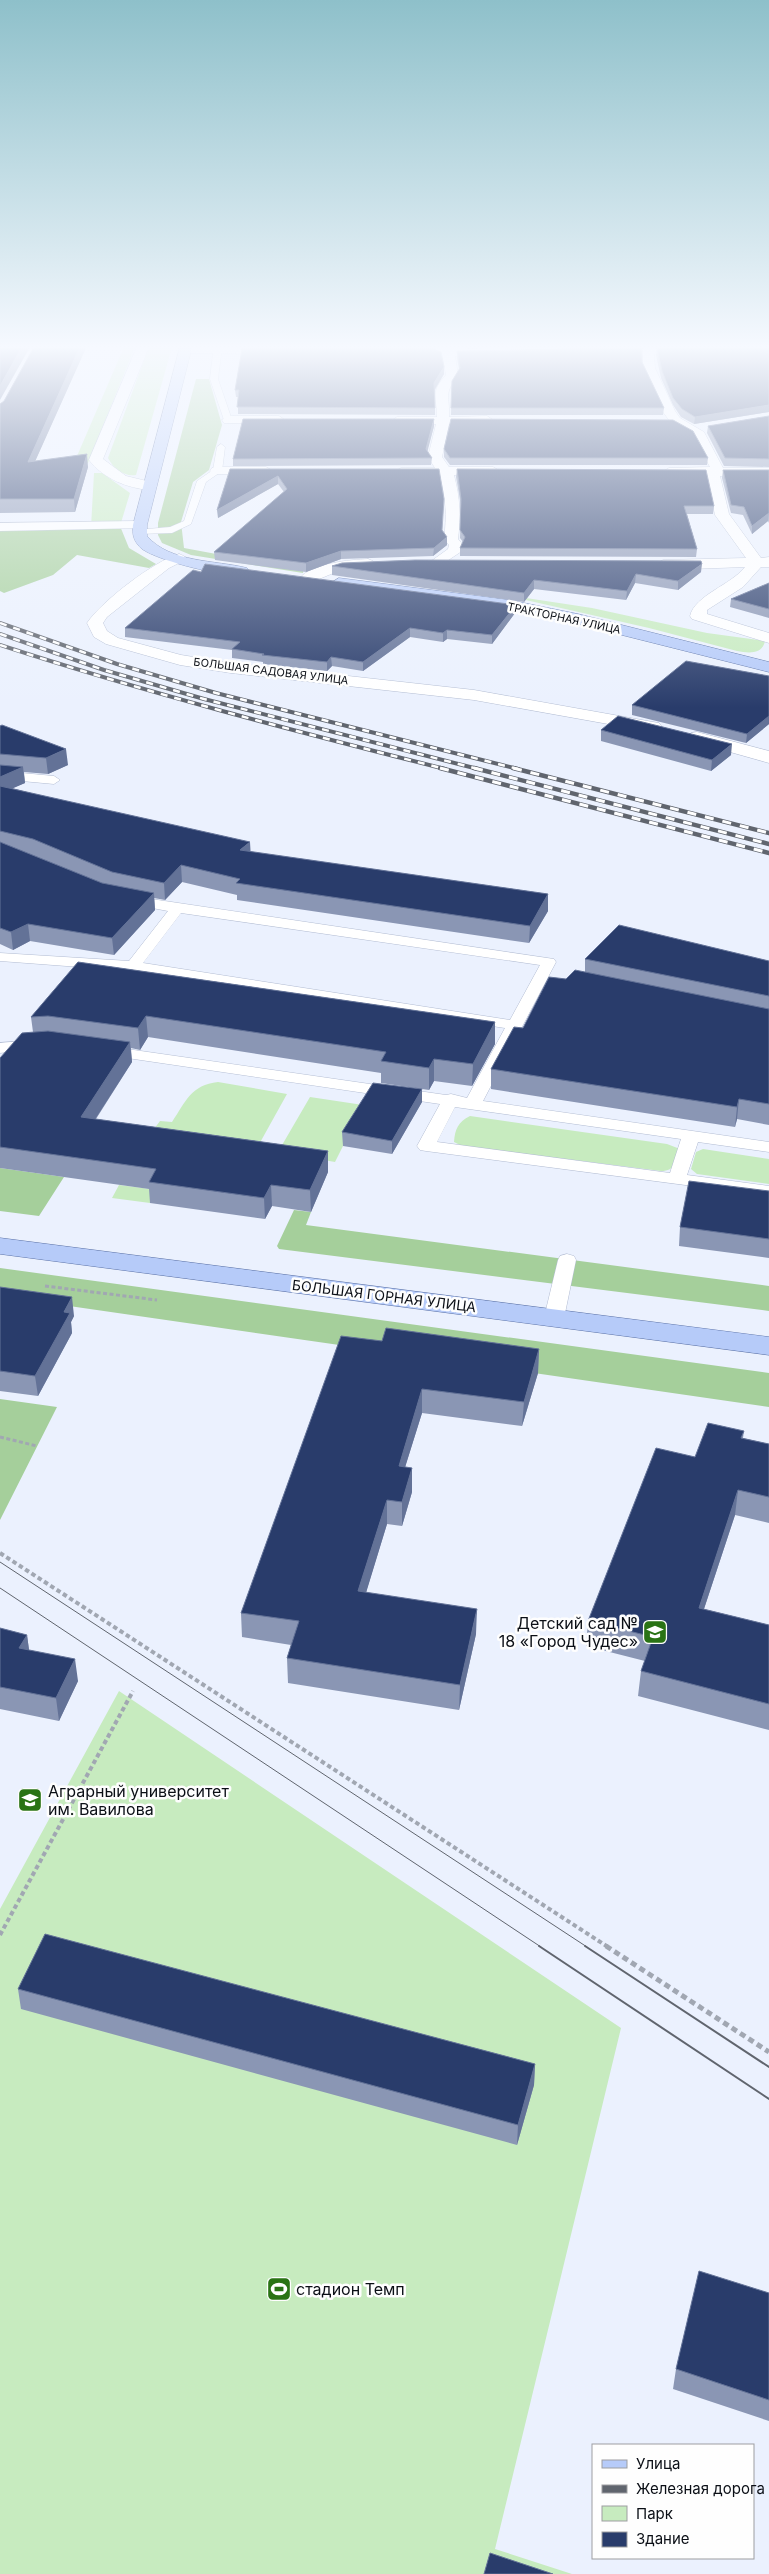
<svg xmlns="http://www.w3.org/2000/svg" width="769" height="2574" viewBox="0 0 769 2574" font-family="Inter,sans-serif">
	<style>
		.green { fill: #c7ebbf }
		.forest { fill: #a5cf9b }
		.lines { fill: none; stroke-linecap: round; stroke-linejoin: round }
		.service-casing { stroke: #b2bcd2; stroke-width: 1 }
		.minor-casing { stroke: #b2bcd2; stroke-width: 1 }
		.primary-casing { stroke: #5b72a7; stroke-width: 1 }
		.path-far2 { stroke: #a1a7b2; stroke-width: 3; stroke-dasharray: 4 2.5; stroke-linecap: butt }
		.path-far1 { stroke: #a1a7b2; stroke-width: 4; stroke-dasharray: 4.5 3; stroke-linecap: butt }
		.path { stroke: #a1a7b2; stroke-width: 5; stroke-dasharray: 6 4; stroke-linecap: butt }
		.service { fill: #fff; fill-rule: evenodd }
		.minor { fill: #fff; fill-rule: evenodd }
		.primary { fill: #b6cbf9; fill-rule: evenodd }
		.tram-far1 { stroke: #60656e; stroke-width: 1 }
		.tram { stroke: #60656e; stroke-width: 2 }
		.rail-far1-casing { stroke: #60656e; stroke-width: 4 }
		.rail-casing { stroke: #60656e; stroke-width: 4.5 }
		.rail-far1 { stroke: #fefefe; stroke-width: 2.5; stroke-dasharray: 7; stroke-linecap: butt }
		.rail { stroke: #fefefe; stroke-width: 3; stroke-dasharray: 9; stroke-linecap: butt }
		.wall { fill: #8a96b4 }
		.shaded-wall { fill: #637297 }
		.building { fill: #293c6b; stroke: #637297 }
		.labels { text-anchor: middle; stroke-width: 5; stroke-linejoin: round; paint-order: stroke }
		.far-street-label { font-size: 11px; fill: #0b0f16; stroke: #fefefe }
		.street-label { font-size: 14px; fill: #0b0f16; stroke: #fefefe }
		.near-poi-label { font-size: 16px; fill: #0b0f16; stroke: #fefefe; text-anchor: start }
	</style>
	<rect width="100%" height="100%" fill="#ebf1fe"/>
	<path class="green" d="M 124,347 L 135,347 L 88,463 L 74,463 Z
		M 149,347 L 172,347 L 136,475 C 124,477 113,468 108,458 Z
		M 94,473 L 102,473 L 130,493 L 120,526 L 91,527 Z
		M 499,594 L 592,608 L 707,633 L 765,641 C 762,655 748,653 737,651 L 649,628 Z
		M 218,1082 L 287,1094 L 257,1148 L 151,1133 L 160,1121 L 172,1122 C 186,1101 191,1085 218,1082 Z
		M 310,1097 L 383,1108 L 343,1146 L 335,1162 L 278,1152 Z
		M 470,1116 L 667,1144 L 680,1149 C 676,1161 676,1171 661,1171 L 462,1146 L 454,1142 C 455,1129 458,1122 470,1116 Z
		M 703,1149 L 769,1159 L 769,1184 L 697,1174 L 691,1169 L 696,1152 Z
		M 119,1185 L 158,1190 L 150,1203 L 112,1198 Z
		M 119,1691 L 621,2028 L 495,2549 L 572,2574 L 0,2574 L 0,1909 Z"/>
	<path class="forest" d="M 196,379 L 209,379 L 222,425 L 209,470 L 193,482 L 181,522 L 184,548 L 227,556 L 305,561 L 303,573 L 191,555 L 162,543 L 158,535 L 158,523 Z
		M 120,526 L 129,548 L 156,564 L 149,568 L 77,555 L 53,575 L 4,593 L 0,591 L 0,529 Z
		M 0,1168 L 64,1177 L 39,1216 L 0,1211 Z
		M 294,1210 L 311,1212 L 306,1225 L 769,1286 L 769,1311 L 279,1249 L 277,1246 Z
		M 0,1268 L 769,1373 L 769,1407 L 0,1296 Z
		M 0,1399 L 57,1407 L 0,1520 Z"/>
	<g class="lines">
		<defs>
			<path id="service" d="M 214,347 L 222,347 L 218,379 L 232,420 L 228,423 L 224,420 L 210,379 Z
				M 221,444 L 225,447 L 222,471 L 206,482 L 191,524 L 172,533 L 136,534 L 136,530 L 170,527 L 184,521 L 197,481 L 213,470 L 217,447 Z
				M 0,771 L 54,776 L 60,780 L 54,784 L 0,779 Z
				M 131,896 L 554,959 L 556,962 L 483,1101 L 769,1142 L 769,1152 L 698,1142 L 687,1175 L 769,1186 L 769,1196 L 426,1151 L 420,1150 L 417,1146 L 440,1104 L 100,1054 L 98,1051 L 100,1048 L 106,1046 L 446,1095 L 451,1094 L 467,1098 L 505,1028 L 133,971 L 0,961 L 0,953 L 129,961 L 168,911 L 126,903 L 124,900 L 126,897 ZM 181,913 L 540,965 L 510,1020 L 143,963 ZM 455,1107 L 681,1139 L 670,1173 L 437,1142 Z
				M 34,1040 L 40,1042 L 42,1045 L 40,1048 L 0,1053 L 0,1043 Z
				M 567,1254 L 574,1256 L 576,1260 L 564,1318 L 561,1322 L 547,1322 L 544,1318 L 558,1260 L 560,1256 Z"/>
			<path id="minor" d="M 137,347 L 149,347 L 103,459 L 126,476 L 155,483 L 157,486 L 150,490 C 127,488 104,479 89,460 Z
				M 439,347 L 494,350 L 500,353 L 494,356 L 455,356 L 458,375 C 443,395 450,395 449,417 L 487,416 L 493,420 L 487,424 L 449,424 L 442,457 L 449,467 L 493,467 L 500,471 L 493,475 L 454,475 C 460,498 461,516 458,539 L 463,545 L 462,551 L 438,567 L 430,562 L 448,549 L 449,545 L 444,539 C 447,516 446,498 440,476 L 401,476 L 394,472 L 401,468 L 435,468 L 428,457 L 436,424 L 397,425 L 391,421 L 397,417 L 437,417 C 437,397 430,392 446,375 L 443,358 C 431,353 404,359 396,351 L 402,348 Z
				M 642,347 L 769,347 L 769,351 L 654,354 L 655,368 L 675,411 L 680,418 L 704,432 L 723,468 L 769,468 L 769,476 L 720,476 L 729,514 L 761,558 L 769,557 L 769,567 L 761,567 L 743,587 L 707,610 L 707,614 L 769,633 L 769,643 L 692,619 L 690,616 C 695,595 731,585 745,567 L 663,570 L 655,565 L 663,560 L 746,558 L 715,515 L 707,476 L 669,476 L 662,472 L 669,468 L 710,467 L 694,437 L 672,424 L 663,412 L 643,368 L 643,355 L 604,355 L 598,352 L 604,349 Z
				M 186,348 L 279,348 L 285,351 L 279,354 L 182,353 L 180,351 Z
				M 228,416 L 279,416 L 285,420 L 279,424 L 224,423 L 222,420 Z
				M 217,467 L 266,467 L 273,471 L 266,475 L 212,474 L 210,471 L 212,468 Z
				M 140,521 L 147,525 L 145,528 L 0,531 L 0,523 Z
				M 179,554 L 184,556 L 187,559 L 169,568 L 107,617 L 103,623 L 107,631 L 118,638 L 181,655 L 231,663 L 474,690 L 653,722 L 659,723 L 662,727 L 659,731 L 653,732 L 474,700 L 231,673 L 180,665 L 106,644 L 94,637 L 87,623 C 102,601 154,561 179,554 Z
				M 368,559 L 373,561 L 376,564 L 373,567 L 336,572 L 307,584 L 299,579 C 311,563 350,560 368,559 Z
				M 697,732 L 769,751 L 769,763 L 691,741 L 688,737 L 691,733 Z"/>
			<path id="primary" d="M 180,347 L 192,347 L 147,525 L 147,536 C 170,563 216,560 247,568 L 250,571 L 247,574 C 228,579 159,561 142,549 C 134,542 132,535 133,525 Z
				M 339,578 L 509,600 L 578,614 L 769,662 L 769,672 L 578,624 L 509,610 L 334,586 L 331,583 Z
				M 0,1238 L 769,1337 L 769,1355 L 0,1254 Z"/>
		</defs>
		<use href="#service" class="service-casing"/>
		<use href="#minor" class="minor-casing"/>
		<use href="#primary" class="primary-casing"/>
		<path class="path-far2" d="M 45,1286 L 157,1300
			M 0,1437 L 37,1446"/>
		<path class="path-far1" d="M 0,1553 L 608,1947
			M 0,1935 L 133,1691"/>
		<path class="path" d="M 606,1946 L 769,2052"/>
		<use href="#service" class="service"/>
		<use href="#minor" class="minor"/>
		<use href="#primary" class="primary"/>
		<path class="tram-far1" d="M 0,1562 L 587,1947
			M 0,1588 L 541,1947"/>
		<path class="tram" d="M 539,1946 L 769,2099
			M 585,1946 L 769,2067"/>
		<defs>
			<path id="rail-far1" d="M 0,623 L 117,664 L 216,693 L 518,769
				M 0,634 L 104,670 L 204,699 L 478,769
				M 0,645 C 147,693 295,731 445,769"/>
			<path id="rail" d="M 440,768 L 769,853
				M 474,768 L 769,844
				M 513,768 L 769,833"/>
		</defs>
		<use href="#rail-far1" class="rail-far1-casing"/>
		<use href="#rail" class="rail-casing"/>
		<use href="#rail-far1" class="rail-far1"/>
		<use href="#rail" class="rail"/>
	</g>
	<path class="wall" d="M 34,347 L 86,347 L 35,461 L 88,467 L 75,512 L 0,513 L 0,404 L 4,401 Z
		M 453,347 L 537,347 L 456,348 Z
		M 769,347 L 769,412 L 694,424 L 681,417 L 673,405 L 661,378 L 656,355 L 657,348 Z
		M 457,351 L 642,362 L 664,408 L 663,415 L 451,415 L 452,381 L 459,369 L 457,358 Z
		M 444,367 L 444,374 L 435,390 L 435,415 L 238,414 L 238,397 L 236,397 L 235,390 Z
		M 769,416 L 769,467 L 724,466 L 707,433 L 708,426 Z
		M 434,426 L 427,451 L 432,458 L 431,465 L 233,466 L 233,459 Z
		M 444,449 L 708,458 L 707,465 L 450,465 L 444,457 Z
		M 230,469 L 439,469 L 442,531 L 447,545 L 433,556 L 341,559 L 306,572 L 215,560 L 214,552 L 284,492 L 278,484 L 218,518 Z
		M 457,469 L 714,506 L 713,514 L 687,514 L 697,549 L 696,557 L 460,556 L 460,548 L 463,542 L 460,538 L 461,506 L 456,477 Z
		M 723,470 L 769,470 L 769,523 L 768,521 L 752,534 L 743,515 L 731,513 L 722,478 Z
		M 332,566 L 701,572 L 678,590 L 635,583 L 626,600 L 534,589 L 524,602 L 332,575 Z
		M 201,572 L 516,605 L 515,613 L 492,644 L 447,639 L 443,642 L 410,637 L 363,671 L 332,666 L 327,671 L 263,664 L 263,662 L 232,658 L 232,650 L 125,637 L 125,628 Z
		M 769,583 L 769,618 L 730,607 L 731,599 Z
		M 769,676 L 769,724 L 746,743 L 632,715 L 632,705 Z
		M 0,726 L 68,765 L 48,774 L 24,772 L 25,783 L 12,788 L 251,852 L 548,894 L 548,911 L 529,943 L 237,900 L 237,895 L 182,882 L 165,900 L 154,898 L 155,910 L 114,955 L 30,941 L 13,950 L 0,944 Z
		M 601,730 L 731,755 L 711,771 L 601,741 Z
		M 585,959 L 769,961 L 769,1125 L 737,1119 L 735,1127 L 491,1089 L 491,1069 L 523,1028 L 566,979 L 585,972 Z
		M 78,962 L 495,1022 L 495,1044 L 472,1086 L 434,1081 L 429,1090 L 381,1083 L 381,1073 L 148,1037 L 140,1050 L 131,1048 L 132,1062 L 96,1119 L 328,1151 L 328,1172 L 311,1212 L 272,1206 L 265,1219 L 150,1203 L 149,1189 L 0,1168 L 0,1058 L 33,1032 L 31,1017 Z
		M 422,1089 L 422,1102 L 392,1154 L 343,1146 L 342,1132 Z
		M 769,1191 L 769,1258 L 679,1246 L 680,1227 Z
		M 0,1287 L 74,1316 L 71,1322 L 72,1333 L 38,1396 L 0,1391 Z
		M 382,1341 L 539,1349 L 538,1373 L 522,1426 L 422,1413 L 405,1467 L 412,1468 L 412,1492 L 402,1526 L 387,1524 L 366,1592 L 476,1634 L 459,1710 L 288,1683 L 287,1658 L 291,1645 L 242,1637 L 241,1613 Z
		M 744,1431 L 743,1438 L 769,1444 L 769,1523 L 735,1515 L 704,1609 L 769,1625 L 769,1730 L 638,1696 L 641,1671 L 645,1661 L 586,1646 L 588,1621 L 695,1457 Z
		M 0,1628 L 27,1635 L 29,1650 L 78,1681 L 59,1721 L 0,1709 Z
		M 18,1989 L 535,2064 L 534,2085 L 517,2145 L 21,2009 Z
		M 769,2293 L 769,2421 L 673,2389 L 676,2369 Z"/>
	<path class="shaded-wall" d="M 22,347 L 30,347 L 0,400 L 0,386 Z
		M 80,347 L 86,347 L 86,348 L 29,475 L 28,462 Z
		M 444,367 L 444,374 L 434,390 L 434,383 Z
		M 769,405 L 769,412 L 694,424 L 695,417 Z
		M 434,419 L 434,426 L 426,457 L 426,449 Z
		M 87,454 L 88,467 L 75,512 L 74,499 Z
		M 278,476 L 278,484 L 218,518 L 217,510 Z
		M 769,513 L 768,521 L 752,534 L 752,526 Z
		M 447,537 L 447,545 L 433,556 L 434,548 Z
		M 341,551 L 341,559 L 306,572 L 306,563 Z
		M 702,564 L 701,572 L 678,590 L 678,581 Z
		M 636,574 L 635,583 L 626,600 L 627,591 Z
		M 534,580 L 534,589 L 524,602 L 524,593 Z
		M 516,605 L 515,613 L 492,644 L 492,635 Z
		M 410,628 L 410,637 L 363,671 L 363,662 Z
		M 447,630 L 447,639 L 443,642 L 443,633 Z
		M 331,657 L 332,666 L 327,671 L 327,662 Z
		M 769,716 L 769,724 L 746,743 L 747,734 Z
		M 732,744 L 731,755 L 711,771 L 712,760 Z
		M 66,749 L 68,765 L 48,774 L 46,758 Z
		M 23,767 L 25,783 L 0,794 L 0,777 Z
		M 250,842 L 251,859 L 240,850 Z
		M 181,865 L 182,882 L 165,900 L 164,883 Z
		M 154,893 L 155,910 L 114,955 L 112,938 Z
		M 548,894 L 548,911 L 529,943 L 530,926 Z
		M 28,924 L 30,941 L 13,950 L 11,932 Z
		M 146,1016 L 148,1037 L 140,1050 L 138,1028 Z
		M 495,1022 L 495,1044 L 472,1086 L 473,1064 Z
		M 130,1042 L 132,1062 L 83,1138 L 81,1117 Z
		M 434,1059 L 434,1081 L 429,1090 L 429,1068 Z
		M 422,1089 L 422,1102 L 392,1154 L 392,1141 Z
		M 739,1099 L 737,1119 L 735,1127 L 737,1107 Z
		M 328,1151 L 328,1172 L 311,1212 L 310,1190 Z
		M 271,1185 L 272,1206 L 265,1219 L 264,1198 Z
		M 72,1297 L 74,1316 L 71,1322 L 72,1333 L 38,1396 L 35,1376 L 64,1312 Z
		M 539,1349 L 538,1373 L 522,1426 L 524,1402 Z
		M 422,1389 L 422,1413 L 398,1490 L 399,1466 Z
		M 412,1468 L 412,1492 L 402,1526 L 402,1502 Z
		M 738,1490 L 735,1515 L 696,1633 L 699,1608 Z
		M 387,1500 L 387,1524 L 359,1616 L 358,1591 Z
		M 477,1609 L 476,1634 L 459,1710 L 460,1685 Z
		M 27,1635 L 30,1657 L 19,1648 Z
		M 75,1659 L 78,1681 L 59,1721 L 56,1698 Z
		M 535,2064 L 534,2085 L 517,2145 L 518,2125 Z"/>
	<path class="building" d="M 0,347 L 22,347 L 0,386 Z
		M 34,347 L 80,347 L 28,462 L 87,454 L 74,499 L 0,499 L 0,404 L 4,401 Z
		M 691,347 L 769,347 L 769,405 L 695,417 L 682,409 L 673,398 L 662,371 L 657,348 Z
		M 642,348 L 642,362 L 664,408 L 451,408 L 452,381 L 460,368 L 457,351 Z
		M 242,349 L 434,349 L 441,352 L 444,367 L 434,383 L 435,408 L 237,407 L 239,390 L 235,390 Z
		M 769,416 L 769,459 L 725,458 L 708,426 Z
		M 243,419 L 434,419 L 426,449 L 432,458 L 233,459 Z
		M 451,419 L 673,420 L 693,431 L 708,458 L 450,458 L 444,449 Z
		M 230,469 L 439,469 L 444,499 L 442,530 L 447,537 L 434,548 L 341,551 L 306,563 L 214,552 L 287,489 L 278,476 L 217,510 Z
		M 457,469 L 706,470 L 714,506 L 684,506 L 697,549 L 460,548 L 465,537 L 460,530 L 461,499 Z
		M 723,470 L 769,470 L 769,513 L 752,526 L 744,507 L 731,505 Z
		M 415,560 L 701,561 L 702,564 L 678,581 L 636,574 L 627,591 L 534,580 L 524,593 L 332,566 L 342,563 Z
		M 205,564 L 516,605 L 492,635 L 447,630 L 443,633 L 410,628 L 363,662 L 331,657 L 327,662 L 262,655 L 264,654 L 232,649 L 240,642 L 125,628 L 193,570 L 201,572 Z
		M 769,583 L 769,609 L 731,599 Z
		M 686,661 L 769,676 L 769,716 L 747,734 L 632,705 Z
		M 618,716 L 732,744 L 712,760 L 601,730 Z
		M 2,725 L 66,749 L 46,758 L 0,754 L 0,726 Z
		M 0,765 L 23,767 L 0,777 Z
		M 0,786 L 250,842 L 240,850 L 548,894 L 530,926 L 236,883 L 240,879 L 181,865 L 164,883 L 112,872 L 33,839 L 0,831 Z
		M 0,842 L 102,883 L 154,893 L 112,938 L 28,924 L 11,932 L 0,928 Z
		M 619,925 L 769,961 L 769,996 L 585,959 Z
		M 78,962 L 495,1022 L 473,1064 L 434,1059 L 429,1068 L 381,1061 L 386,1052 L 146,1016 L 138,1028 L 48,1016 L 31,1017 Z
		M 575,970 L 769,1009 L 769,1104 L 739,1099 L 737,1107 L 491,1069 L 514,1027 L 523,1028 L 549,977 L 566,979 Z
		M 48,1031 L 130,1042 L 81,1117 L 328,1151 L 310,1190 L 271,1185 L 264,1198 L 149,1182 L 156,1169 L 0,1147 L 0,1058 L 22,1033 Z
		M 373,1083 L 422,1089 L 392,1141 L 342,1132 Z
		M 689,1181 L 769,1191 L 769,1239 L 680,1227 Z
		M 0,1287 L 72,1297 L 64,1312 L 70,1313 L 35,1376 L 0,1371 Z
		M 386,1328 L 539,1349 L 524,1402 L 422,1389 L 399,1466 L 412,1468 L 402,1502 L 387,1500 L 358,1591 L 477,1609 L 460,1685 L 287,1658 L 299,1621 L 241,1613 L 341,1336 L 382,1341 Z
		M 708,1423 L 744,1431 L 741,1438 L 769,1444 L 769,1497 L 738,1490 L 699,1608 L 769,1625 L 769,1704 L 641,1671 L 653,1637 L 588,1621 L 656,1448 L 695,1457 Z
		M 0,1628 L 27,1635 L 19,1648 L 75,1659 L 56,1698 L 0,1687 Z
		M 45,1934 L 535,2064 L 518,2125 L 18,1989 Z
		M 699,2271 L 769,2293 L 769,2400 L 676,2369 Z
		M 490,2553 L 553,2574 L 484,2574 Z"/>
	<linearGradient id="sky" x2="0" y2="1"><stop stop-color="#8ec0ca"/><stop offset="0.49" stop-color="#f6f9ff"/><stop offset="1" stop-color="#f6f9ff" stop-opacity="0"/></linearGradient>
	<rect width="769" height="708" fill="url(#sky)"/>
	<defs>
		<symbol id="school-square" viewBox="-11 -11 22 22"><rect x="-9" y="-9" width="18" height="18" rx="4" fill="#2a7315" stroke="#fefefe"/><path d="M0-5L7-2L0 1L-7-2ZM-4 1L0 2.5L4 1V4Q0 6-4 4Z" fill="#fff"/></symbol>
		<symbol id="university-square" viewBox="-11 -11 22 22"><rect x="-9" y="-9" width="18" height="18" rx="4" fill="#2a7315" stroke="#fefefe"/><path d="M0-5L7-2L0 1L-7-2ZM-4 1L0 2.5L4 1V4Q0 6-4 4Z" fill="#fff"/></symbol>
		<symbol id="stadium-square" viewBox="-11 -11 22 22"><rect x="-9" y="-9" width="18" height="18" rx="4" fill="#2a7315" stroke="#fefefe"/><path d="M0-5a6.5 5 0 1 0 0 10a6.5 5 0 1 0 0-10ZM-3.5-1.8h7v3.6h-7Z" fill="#fff"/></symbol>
	</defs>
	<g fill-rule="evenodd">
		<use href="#school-square" x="641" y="1618" width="28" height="28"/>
		<use href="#university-square" x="16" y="1786" width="28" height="28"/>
		<use href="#stadium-square" x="265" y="2275" width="28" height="28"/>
	</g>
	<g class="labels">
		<g class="far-street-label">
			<text transform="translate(564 618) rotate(12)" y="4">ТРАКТОРНАЯ УЛИЦА</text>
			<text transform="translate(271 671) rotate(7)" y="4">БОЛЬШАЯ САДОВАЯ УЛИЦА</text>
		</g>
		<g class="street-label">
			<text transform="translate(384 1296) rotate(7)" y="5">БОЛЬШАЯ ГОРНАЯ УЛИЦА</text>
		</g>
		<g class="near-poi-label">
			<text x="638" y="1629" text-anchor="end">Детский сад №<tspan x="638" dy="18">18 «Город Чудес»</tspan></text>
			<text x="48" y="1797">Аграрный университет<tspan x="48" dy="18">им. Вавилова</tspan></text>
			<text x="296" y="2295">стадион Темп</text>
		</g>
	</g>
	<rect x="592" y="2444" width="162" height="115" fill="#fefefe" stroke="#9d9ea1"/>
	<rect x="602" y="2460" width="25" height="8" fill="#b6cbf9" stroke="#9d9ea1"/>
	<text x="636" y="2469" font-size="15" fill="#0b0f16">Улица</text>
	<rect x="602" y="2485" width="25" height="8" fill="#60656e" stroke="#9d9ea1"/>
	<text x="636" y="2494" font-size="15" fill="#0b0f16">Железная дорога</text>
	<rect x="602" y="2506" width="25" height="15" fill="#c7ebbf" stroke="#9d9ea1"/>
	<text x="636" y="2519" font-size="15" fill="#0b0f16">Парк</text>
	<rect x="602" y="2532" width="25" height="15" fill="#293c6b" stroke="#9d9ea1"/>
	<text x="636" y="2544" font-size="15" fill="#0b0f16">Здание</text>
</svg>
